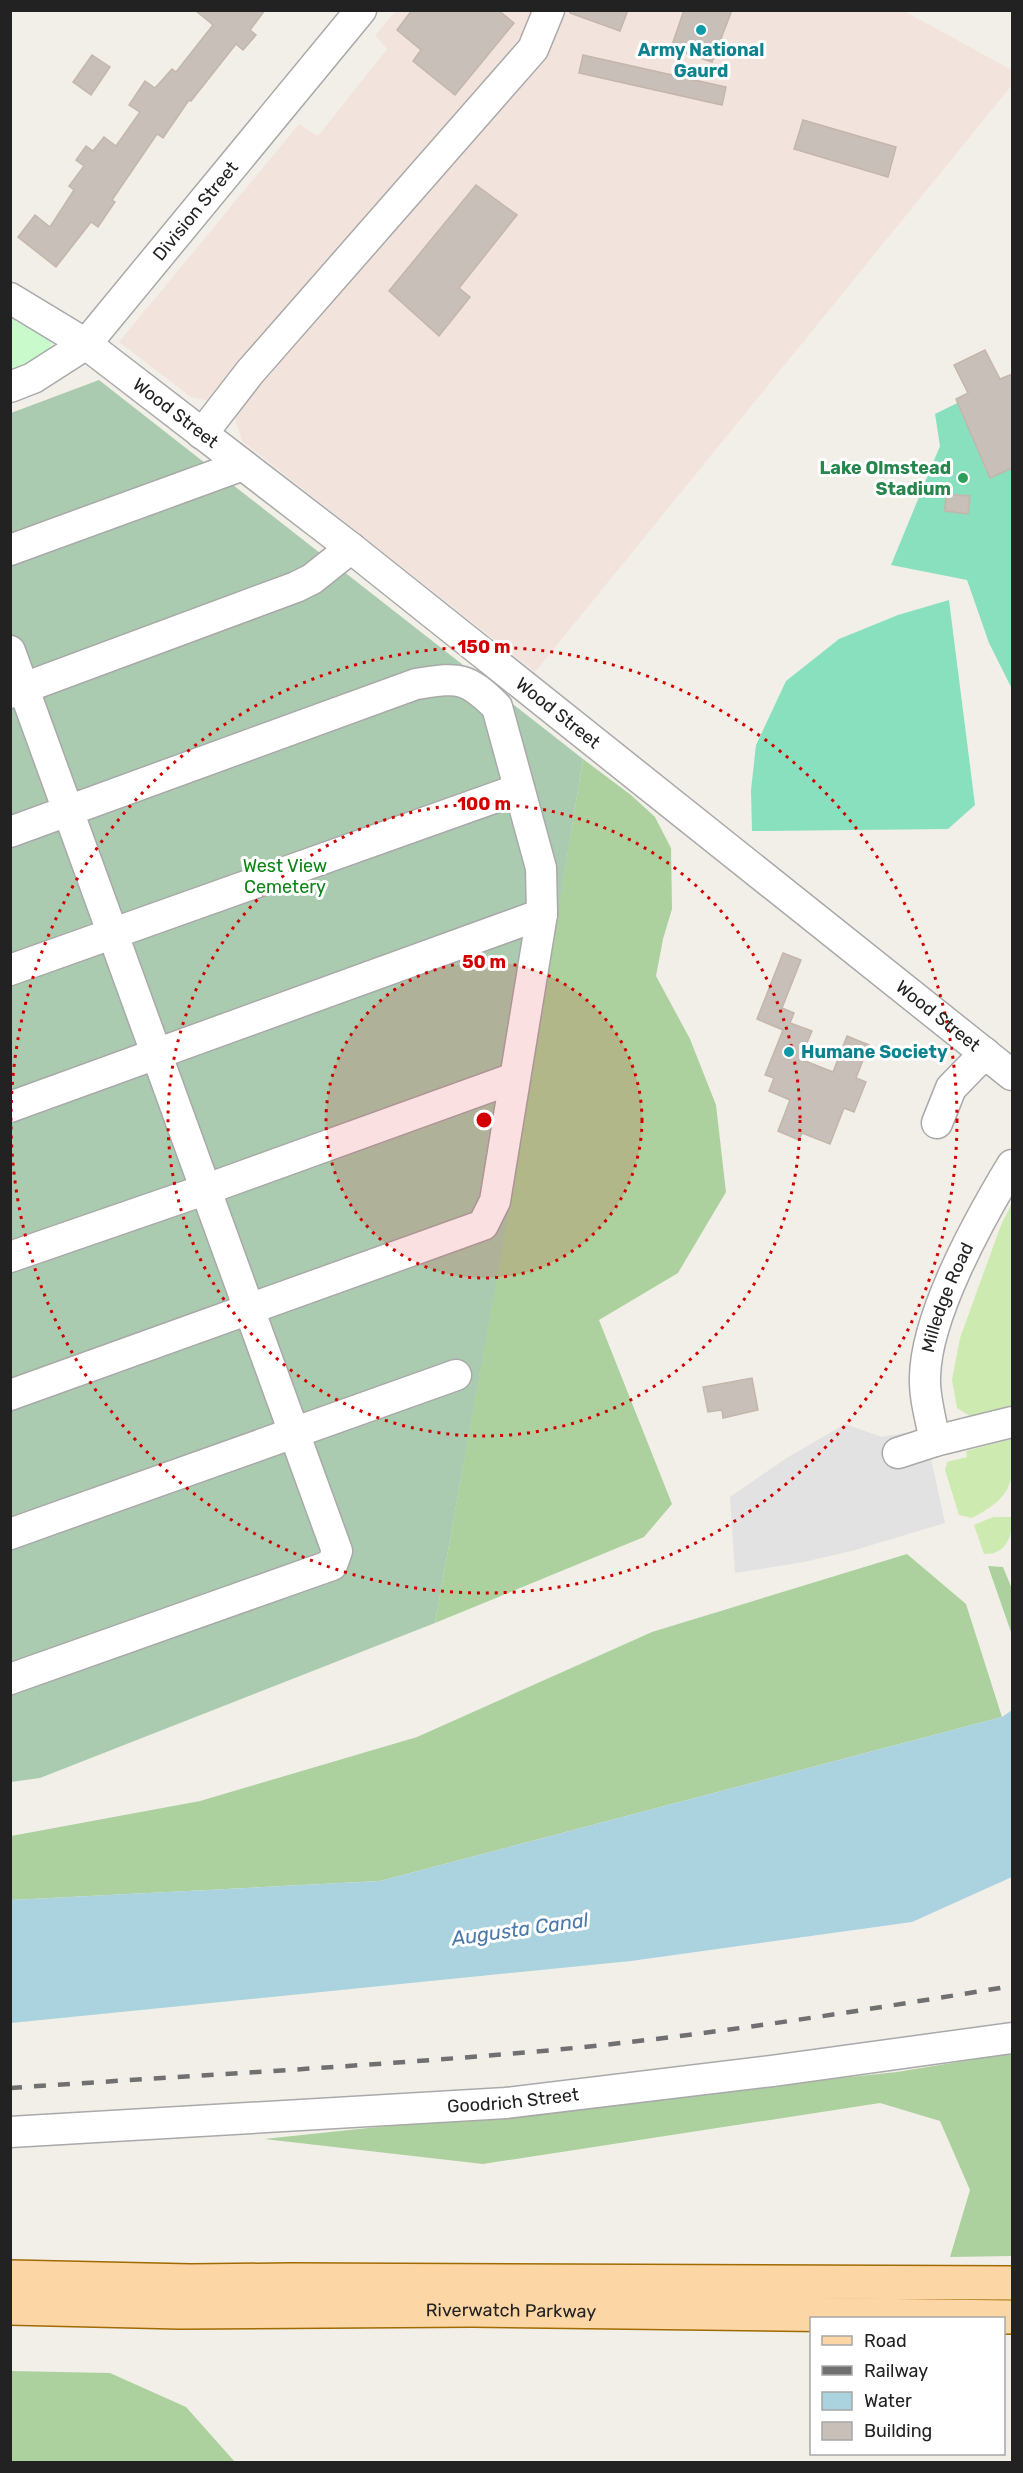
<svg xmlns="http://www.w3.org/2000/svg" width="1023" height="2473" viewBox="0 0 1023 2473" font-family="Rubik,sans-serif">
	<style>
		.military { fill: #f3e3dd }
		.grass { fill: #cdebb0 }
		.forest { fill: #add19e }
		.cemetery { fill: #aacbaf }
		.park { fill: #c8facc }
		.pitch { fill: #88e0be }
		.parking { fill: #e2e2e2 }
		.water { fill: #aad3df }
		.building { fill: #c7bfb8; stroke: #c4b6ab; stroke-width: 1.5 }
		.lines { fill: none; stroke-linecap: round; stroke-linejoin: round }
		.minor-casing { stroke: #a9a9a9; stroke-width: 33 }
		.major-casing { stroke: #a06b00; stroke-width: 36 }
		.minor { stroke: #fff; stroke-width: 30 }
		.major { stroke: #fcd6a4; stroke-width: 33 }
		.rail { stroke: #707070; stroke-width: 4.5; stroke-dasharray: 12 12; stroke-linecap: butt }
		.ring { fill: none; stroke: #d40000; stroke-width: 3; stroke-dasharray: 3 6 }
		.culture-dot { fill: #0f9aa8; stroke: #fff; stroke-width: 2 }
		.leisure-dot { fill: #2e9e5b; stroke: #fff; stroke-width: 2 }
		.labels { text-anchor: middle; stroke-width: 6; stroke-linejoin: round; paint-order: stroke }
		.culture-label { font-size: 18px; font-weight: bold; fill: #0d838f; stroke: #fff }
		.street-label { font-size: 18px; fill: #222; stroke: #fff }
		.leisure-label { font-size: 18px; font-weight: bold; fill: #27864d; stroke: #fff; text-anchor: end }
		.park-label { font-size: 18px; fill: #0c8416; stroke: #fff }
		.water-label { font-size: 20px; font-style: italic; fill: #4a7aab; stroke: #fff }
		.centre { fill: #d40000; stroke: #fff; stroke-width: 3 }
		.ring-label { font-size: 18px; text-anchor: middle; font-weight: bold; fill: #d40000; stroke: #fff; stroke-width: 6; stroke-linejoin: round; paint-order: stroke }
	</style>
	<rect width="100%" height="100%" fill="#f2efe9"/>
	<path class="military" d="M 396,11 L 904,11 L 1012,70 L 1012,85 L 535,672 L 242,441 L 235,418 L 216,402 L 191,397 L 119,342 L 299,124 L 318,136 L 387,49 L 375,35 Z"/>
	<path class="grass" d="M 1012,1203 L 1012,1406 L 970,1416 L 957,1408 L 952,1380 L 960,1338 L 1001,1225 Z
		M 1012,1439 C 1013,1483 1015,1495 972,1518 L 959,1515 L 945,1470 L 947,1462 L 967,1457 L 966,1451 Z
		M 993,1517 L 1012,1517 C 1013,1536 1006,1555 984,1554 L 974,1525 Z"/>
	<path class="forest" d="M 583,759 L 631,795 L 655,817 L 671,848 L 672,909 L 663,939 L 656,976 L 690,1039 L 716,1105 L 726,1192 L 678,1273 L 599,1320 L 672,1504 L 644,1537 L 435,1623 L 512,1192 Z
		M 907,1554 L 966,1604 L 1002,1717 L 380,1881 L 11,1900 L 11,1836 L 200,1801 L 417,1737 L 652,1632 Z
		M 988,1566 L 1003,1567 L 1012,1589 L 1012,1635 Z
		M 1012,2053 L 1012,2256 L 950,2257 L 970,2190 L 940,2121 L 880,2103 L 483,2164 L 264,2139 L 897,2072 Z
		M 11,2371 L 110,2373 L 186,2407 L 235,2462 L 11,2462 Z"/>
	<path class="cemetery" d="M 99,380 L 583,759 L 518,1162 L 435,1623 L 40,1778 L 11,1782 L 11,413 Z"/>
	<path class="park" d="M 10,314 L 51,339 L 50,359 L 11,374 Z"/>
	<path class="pitch" d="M 1012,376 L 1012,689 L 989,643 L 967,580 L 891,565 L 940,446 L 935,414 Z
		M 949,600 L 975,805 L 948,829 L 752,831 L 751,790 L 756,745 L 786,681 L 839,639 L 898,615 Z"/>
	<path class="parking" d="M 845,1424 L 882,1437 L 909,1432 L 931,1459 L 945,1523 L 855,1550 L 804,1562 L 735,1573 L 730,1497 L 785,1459 Z"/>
	<path class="water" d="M 1012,1710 L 1012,1877 L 912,1922 L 631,1961 L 11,2023 L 11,1900 L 380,1881 L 1002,1717 Z"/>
	<path class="building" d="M 195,10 L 265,10 L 250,30 L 256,35 L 243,50 L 236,44 L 191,101 L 189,100 L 163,138 L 157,134 L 112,200 L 115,202 L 98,227 L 91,222 L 56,267 L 18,237 L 35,215 L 50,227 L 74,190 L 69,186 L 84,166 L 76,160 L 86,146 L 93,151 L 104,137 L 116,146 L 140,112 L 129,105 L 145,81 L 155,88 L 172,69 L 176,72 L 213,25 Z
		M 412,10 L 498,10 L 514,23 L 455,95 L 413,61 L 421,50 L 397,30 Z
		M 570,10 L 628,10 L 620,31 L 570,13 Z
		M 684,10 L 732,10 L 712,62 L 671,48 Z
		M 92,55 L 110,67 L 91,95 L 73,82 Z
		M 583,55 L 726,87 L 722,105 L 579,73 Z
		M 803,120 L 896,147 L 888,177 L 794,149 Z
		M 476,185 L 517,215 L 459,288 L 470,297 L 439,336 L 389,291 Z
		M 985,350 L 1000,379 L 1012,374 L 1012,468 L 990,478 L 956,399 L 968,393 L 954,365 Z
		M 946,494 L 970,496 L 968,514 L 945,511 Z
		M 783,953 L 801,960 L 782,1008 L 794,1013 L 790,1023 L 812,1031 L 800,1059 L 833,1072 L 847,1036 L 869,1045 L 856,1078 L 866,1082 L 854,1112 L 844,1108 L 830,1144 L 802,1133 L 799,1140 L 778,1131 L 790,1100 L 769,1091 L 774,1078 L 765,1075 L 783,1030 L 757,1019 Z
		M 752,1378 L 758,1410 L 723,1418 L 722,1410 L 708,1412 L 703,1387 Z"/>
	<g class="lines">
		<defs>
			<g id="minor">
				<path id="s1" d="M 10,298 L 86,344 L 351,548 L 1012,1075"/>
				<path id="s2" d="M 10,387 L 33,378 L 86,344 L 361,10"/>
				<path d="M 202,434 L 250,372 L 533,49 L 549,10"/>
				<path d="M 10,550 L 243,465"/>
				<path d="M 10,651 L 337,1551 L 332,1565 L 10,1679"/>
				<path d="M 10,693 L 296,587 L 312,579 L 351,548"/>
				<path d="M 10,832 L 416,684 C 458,678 465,675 497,707 L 541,868 L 542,914 L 495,1201 L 483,1225 L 10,1395"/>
				<path d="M 10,970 L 519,789"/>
				<path d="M 10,1107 L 542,914"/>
				<path d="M 937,1123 L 951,1088 L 985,1053"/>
				<path d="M 10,1257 L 207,1189 L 514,1078"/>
				<path id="s3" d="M 935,1441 C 931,1420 924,1397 925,1377 C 926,1315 980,1218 1012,1165"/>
				<path d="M 898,1453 L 935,1441 L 1012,1422"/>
				<path d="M 10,1534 L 456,1375"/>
				<path id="s4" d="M 10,2132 L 506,2103 L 772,2071 L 1012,2038"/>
			</g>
			<g id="major">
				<path d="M 10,2277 L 191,2281 L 292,2280 L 1012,2283"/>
				<path id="s5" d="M 10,2308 L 180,2312 L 472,2310 L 1012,2317"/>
			</g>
		</defs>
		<use href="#minor" class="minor-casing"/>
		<use href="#major" class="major-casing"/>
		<use href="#minor" class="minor"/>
		<use href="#major" class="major"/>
		<path class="rail" d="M 10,2088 C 184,2076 358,2067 531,2052 C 692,2038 853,2012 1012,1986"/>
	</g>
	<circle cx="484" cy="1120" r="158" fill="#d40000" fill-opacity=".12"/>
	<g class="ring">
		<circle cx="484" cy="1120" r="158"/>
		<circle cx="484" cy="1120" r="316"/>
		<circle cx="484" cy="1120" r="473"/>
	</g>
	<g class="culture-dot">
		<circle cx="701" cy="30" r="6"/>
		<circle cx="789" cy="1052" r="6"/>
	</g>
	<circle class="leisure-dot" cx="963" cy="478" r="6"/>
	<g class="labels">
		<g class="culture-label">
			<text x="701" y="56">Army National<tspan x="701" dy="21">Gaurd</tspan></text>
			<text x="801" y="1058" text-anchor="start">Humane Society</text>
		</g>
		<g class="street-label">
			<text dy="6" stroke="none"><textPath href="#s2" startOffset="260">Division Street</textPath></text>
			<text dy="6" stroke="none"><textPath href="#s1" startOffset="202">Wood Street</textPath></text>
			<text dy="6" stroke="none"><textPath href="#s1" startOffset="688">Wood Street</textPath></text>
			<text dy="6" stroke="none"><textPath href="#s1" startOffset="1174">Wood Street</textPath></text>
			<text dy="6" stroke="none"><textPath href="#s3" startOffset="148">Milledge Road</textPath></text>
			<text dy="6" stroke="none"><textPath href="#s4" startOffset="504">Goodrich Street</textPath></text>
			<text dy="6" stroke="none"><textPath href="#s5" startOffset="501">Riverwatch Parkway</textPath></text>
		</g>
		<g class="leisure-label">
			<text x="951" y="474">Lake Olmstead<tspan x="951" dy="21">Stadium</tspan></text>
		</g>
		<g class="park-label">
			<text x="285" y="872">West View<tspan x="285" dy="21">Cemetery</tspan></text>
		</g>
		<g class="water-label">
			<text transform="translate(520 1929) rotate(-8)" y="7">Augusta Canal</text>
		</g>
	</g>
	<circle cx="484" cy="1120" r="9" class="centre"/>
	<g class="ring-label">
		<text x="484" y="653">150 m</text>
		<text x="484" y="810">100 m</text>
		<text x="484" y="968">50 m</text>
	</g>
	<rect width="1023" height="2473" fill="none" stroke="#222222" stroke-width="24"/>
	<rect x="810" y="2317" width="195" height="138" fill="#ffffff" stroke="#a7a7a7" stroke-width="1.5"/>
	<rect x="822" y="2336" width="30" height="9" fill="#fcd6a4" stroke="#a7a7a7" stroke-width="1.5"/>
	<text x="864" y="2347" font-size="18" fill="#222222">Road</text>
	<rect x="822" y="2366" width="30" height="9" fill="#707070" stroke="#a7a7a7" stroke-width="1.5"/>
	<text x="864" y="2377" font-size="18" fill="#222222">Railway</text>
	<rect x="822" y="2392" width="30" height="18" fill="#aad3df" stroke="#a7a7a7" stroke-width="1.5"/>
	<text x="864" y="2407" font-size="18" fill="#222222">Water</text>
	<rect x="822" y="2422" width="30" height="18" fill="#c7bfb8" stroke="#a7a7a7" stroke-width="1.5"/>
	<text x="864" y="2437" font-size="18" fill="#222222">Building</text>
</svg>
